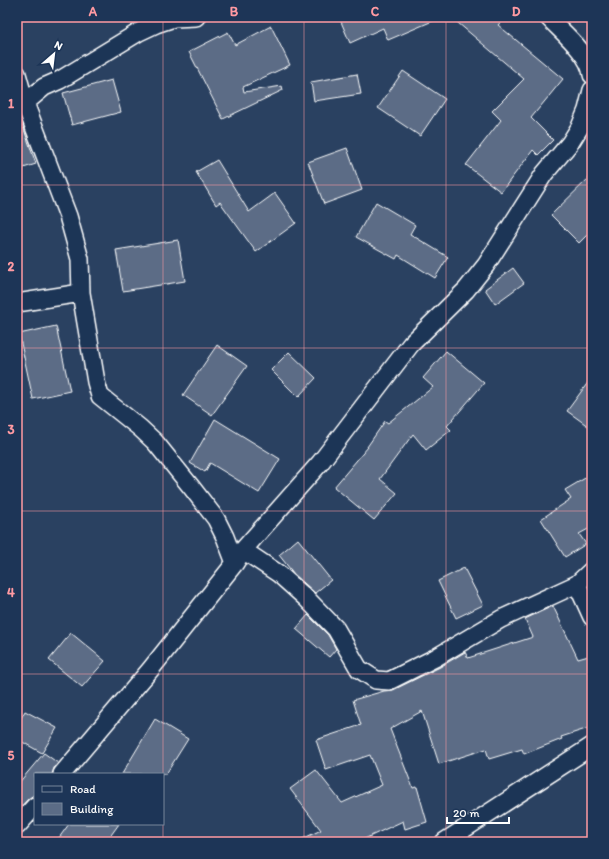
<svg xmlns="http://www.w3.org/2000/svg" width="609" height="859" viewBox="0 0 609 859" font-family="Itim,sans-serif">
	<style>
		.building { fill: #5b6c86; stroke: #fff }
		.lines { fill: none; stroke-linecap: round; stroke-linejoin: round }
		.minor-casing { stroke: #fff; stroke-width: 20 }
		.minor { stroke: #1d3557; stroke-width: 17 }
		.grid { fill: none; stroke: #ff9aa2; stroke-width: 1; stroke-opacity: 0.55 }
		.neatline { fill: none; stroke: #ff9aa2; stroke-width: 1.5 }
		.grid-label { font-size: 13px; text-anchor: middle; font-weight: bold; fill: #ff9aa2 }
	</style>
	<rect width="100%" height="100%" fill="#2a4161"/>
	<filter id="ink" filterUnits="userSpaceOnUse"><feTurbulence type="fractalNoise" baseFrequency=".025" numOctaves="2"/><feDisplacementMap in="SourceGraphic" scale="8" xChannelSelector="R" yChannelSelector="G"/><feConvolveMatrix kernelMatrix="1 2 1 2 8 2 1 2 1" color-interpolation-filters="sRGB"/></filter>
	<g filter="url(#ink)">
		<path class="building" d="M 339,17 L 442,17 L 388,40 L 383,28 L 350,43 Z
			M 451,17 L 505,17 L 498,25 L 563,79 L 531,118 L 553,140 L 538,155 L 533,150 L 501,192 L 466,165 L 501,120 L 492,111 L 524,79 Z
			M 271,26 L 290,65 L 243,87 L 244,92 L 282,86 L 283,90 L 223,119 L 189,52 L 228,32 L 235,45 Z
			M 403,71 L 445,99 L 420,136 L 378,108 Z
			M 357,74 L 361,94 L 314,101 L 311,82 Z
			M 112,80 L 121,112 L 72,125 L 63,93 Z
			M 17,115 L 19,115 L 36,164 L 17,170 Z
			M 347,148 L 362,190 L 324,204 L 308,162 Z
			M 217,160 L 249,212 L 275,193 L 296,223 L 256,252 L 220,202 L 216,205 L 196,172 Z
			M 592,175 L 592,230 L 579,243 L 551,215 Z
			M 376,202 L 415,225 L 410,234 L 448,257 L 435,278 L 398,255 L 396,259 L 356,237 Z
			M 178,240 L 185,281 L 123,291 L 116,250 Z
			M 513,268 L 524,283 L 495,304 L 485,289 Z
			M 56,326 L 70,391 L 33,399 L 19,334 Z
			M 217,345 L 247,366 L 212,415 L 183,395 Z
			M 446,351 L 484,383 L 447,426 L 451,430 L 426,450 L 413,434 L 380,479 L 397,493 L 374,520 L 334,487 L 368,447 L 367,447 L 385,421 L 388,423 L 433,387 L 423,378 Z
			M 289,352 L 316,378 L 298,397 L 271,370 Z
			M 592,377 L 592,429 L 567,411 Z
			M 215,419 L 280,459 L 259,493 L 210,463 L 205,472 L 190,463 Z
			M 592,474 L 592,527 L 579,534 L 586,544 L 565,557 L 541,519 L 571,499 L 565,490 Z
			M 298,539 L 331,580 L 315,593 L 294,574 L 279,555 Z
			M 464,568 L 483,605 L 456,618 L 438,581 Z
			M 553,606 L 578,659 L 592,655 L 592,727 L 561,737 L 562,739 L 524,754 L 522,749 L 489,759 L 486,749 L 439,764 L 422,711 L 390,729 L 413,788 L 417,787 L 427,822 L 405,829 L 403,821 L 358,842 L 296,842 L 321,830 L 290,789 L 316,770 L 342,803 L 382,785 L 370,755 L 326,770 L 316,740 L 361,725 L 353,700 L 384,691 L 393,690 L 440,667 L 465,652 L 468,658 L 533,637 L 525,619 Z
			M 308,615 L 328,635 L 336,649 L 329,657 L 296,629 Z
			M 71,633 L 105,661 L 82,687 L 49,660 Z
			M 25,711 L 57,728 L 42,753 L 17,739 L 17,725 Z
			M 155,719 L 188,739 L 166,774 L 122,774 Z
			M 44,753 L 58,763 L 54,768 L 52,774 L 35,774 L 35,794 L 28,799 L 17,811 L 17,785 Z
			M 69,824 L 119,824 L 106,842 L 56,842 Z"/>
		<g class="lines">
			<defs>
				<path id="minor" d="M 548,17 C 562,32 590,54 592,75
					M 17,74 L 25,103 L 68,216 L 80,259 L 81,293 L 96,382 L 100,396 L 140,428 L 155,442 L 192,488 L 216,519 L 225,537 L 235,563
					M 25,103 L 44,87 L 60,80 L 139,32 L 156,24 L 174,18 L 196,17
					M 17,303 L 81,293
					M 243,550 L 279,574 L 307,599 L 336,629 L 359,669 L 376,680 L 389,681 L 435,658 L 501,619 L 577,584
					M 592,570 L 577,584 L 592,617
					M 62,774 L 150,670 L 235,563 L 243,550 L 320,463 L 411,344 L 466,290 L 486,265 L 544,174 L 570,143 L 580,127 L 587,110 L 592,90
					M 17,826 L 35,806
					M 444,842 L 592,746"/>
			</defs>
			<use href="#minor" class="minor-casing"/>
			<use href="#minor" class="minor"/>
		</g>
	</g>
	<path class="grid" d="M 163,17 L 163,842M 304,17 L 304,842M 446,17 L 446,842M 17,185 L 592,185M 17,348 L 592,348M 17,511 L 592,511M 17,674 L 592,674"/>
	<rect width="609" height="859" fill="none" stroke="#1d3557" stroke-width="44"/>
	<rect x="34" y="773" width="130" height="52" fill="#1d3557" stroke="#77869a"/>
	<rect x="42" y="786" width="20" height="6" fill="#1d3557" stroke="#77869a"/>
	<text x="70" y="793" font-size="12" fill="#ffffff">Road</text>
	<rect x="42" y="803" width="20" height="12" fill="#5b6c86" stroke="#77869a"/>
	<text x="70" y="813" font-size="12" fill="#ffffff">Building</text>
	<g transform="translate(54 54) rotate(28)" stroke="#1d3557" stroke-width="3" paint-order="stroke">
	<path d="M0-3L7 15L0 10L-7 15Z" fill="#ffffff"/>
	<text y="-6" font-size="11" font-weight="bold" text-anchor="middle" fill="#ffffff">N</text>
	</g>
	<path d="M447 817v6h62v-6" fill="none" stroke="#ffffff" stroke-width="2"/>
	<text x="453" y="817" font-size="12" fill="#ffffff" stroke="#1d3557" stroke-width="3" paint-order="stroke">20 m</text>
	<rect x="22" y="22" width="565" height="815" class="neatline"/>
	<g class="grid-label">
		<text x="93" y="16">A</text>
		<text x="234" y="16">B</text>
		<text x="375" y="16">C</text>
		<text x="516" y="16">D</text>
		<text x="11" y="108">1</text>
		<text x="11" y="271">2</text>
		<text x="11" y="434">3</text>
		<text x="11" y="597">4</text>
		<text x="11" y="760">5</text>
	</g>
</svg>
